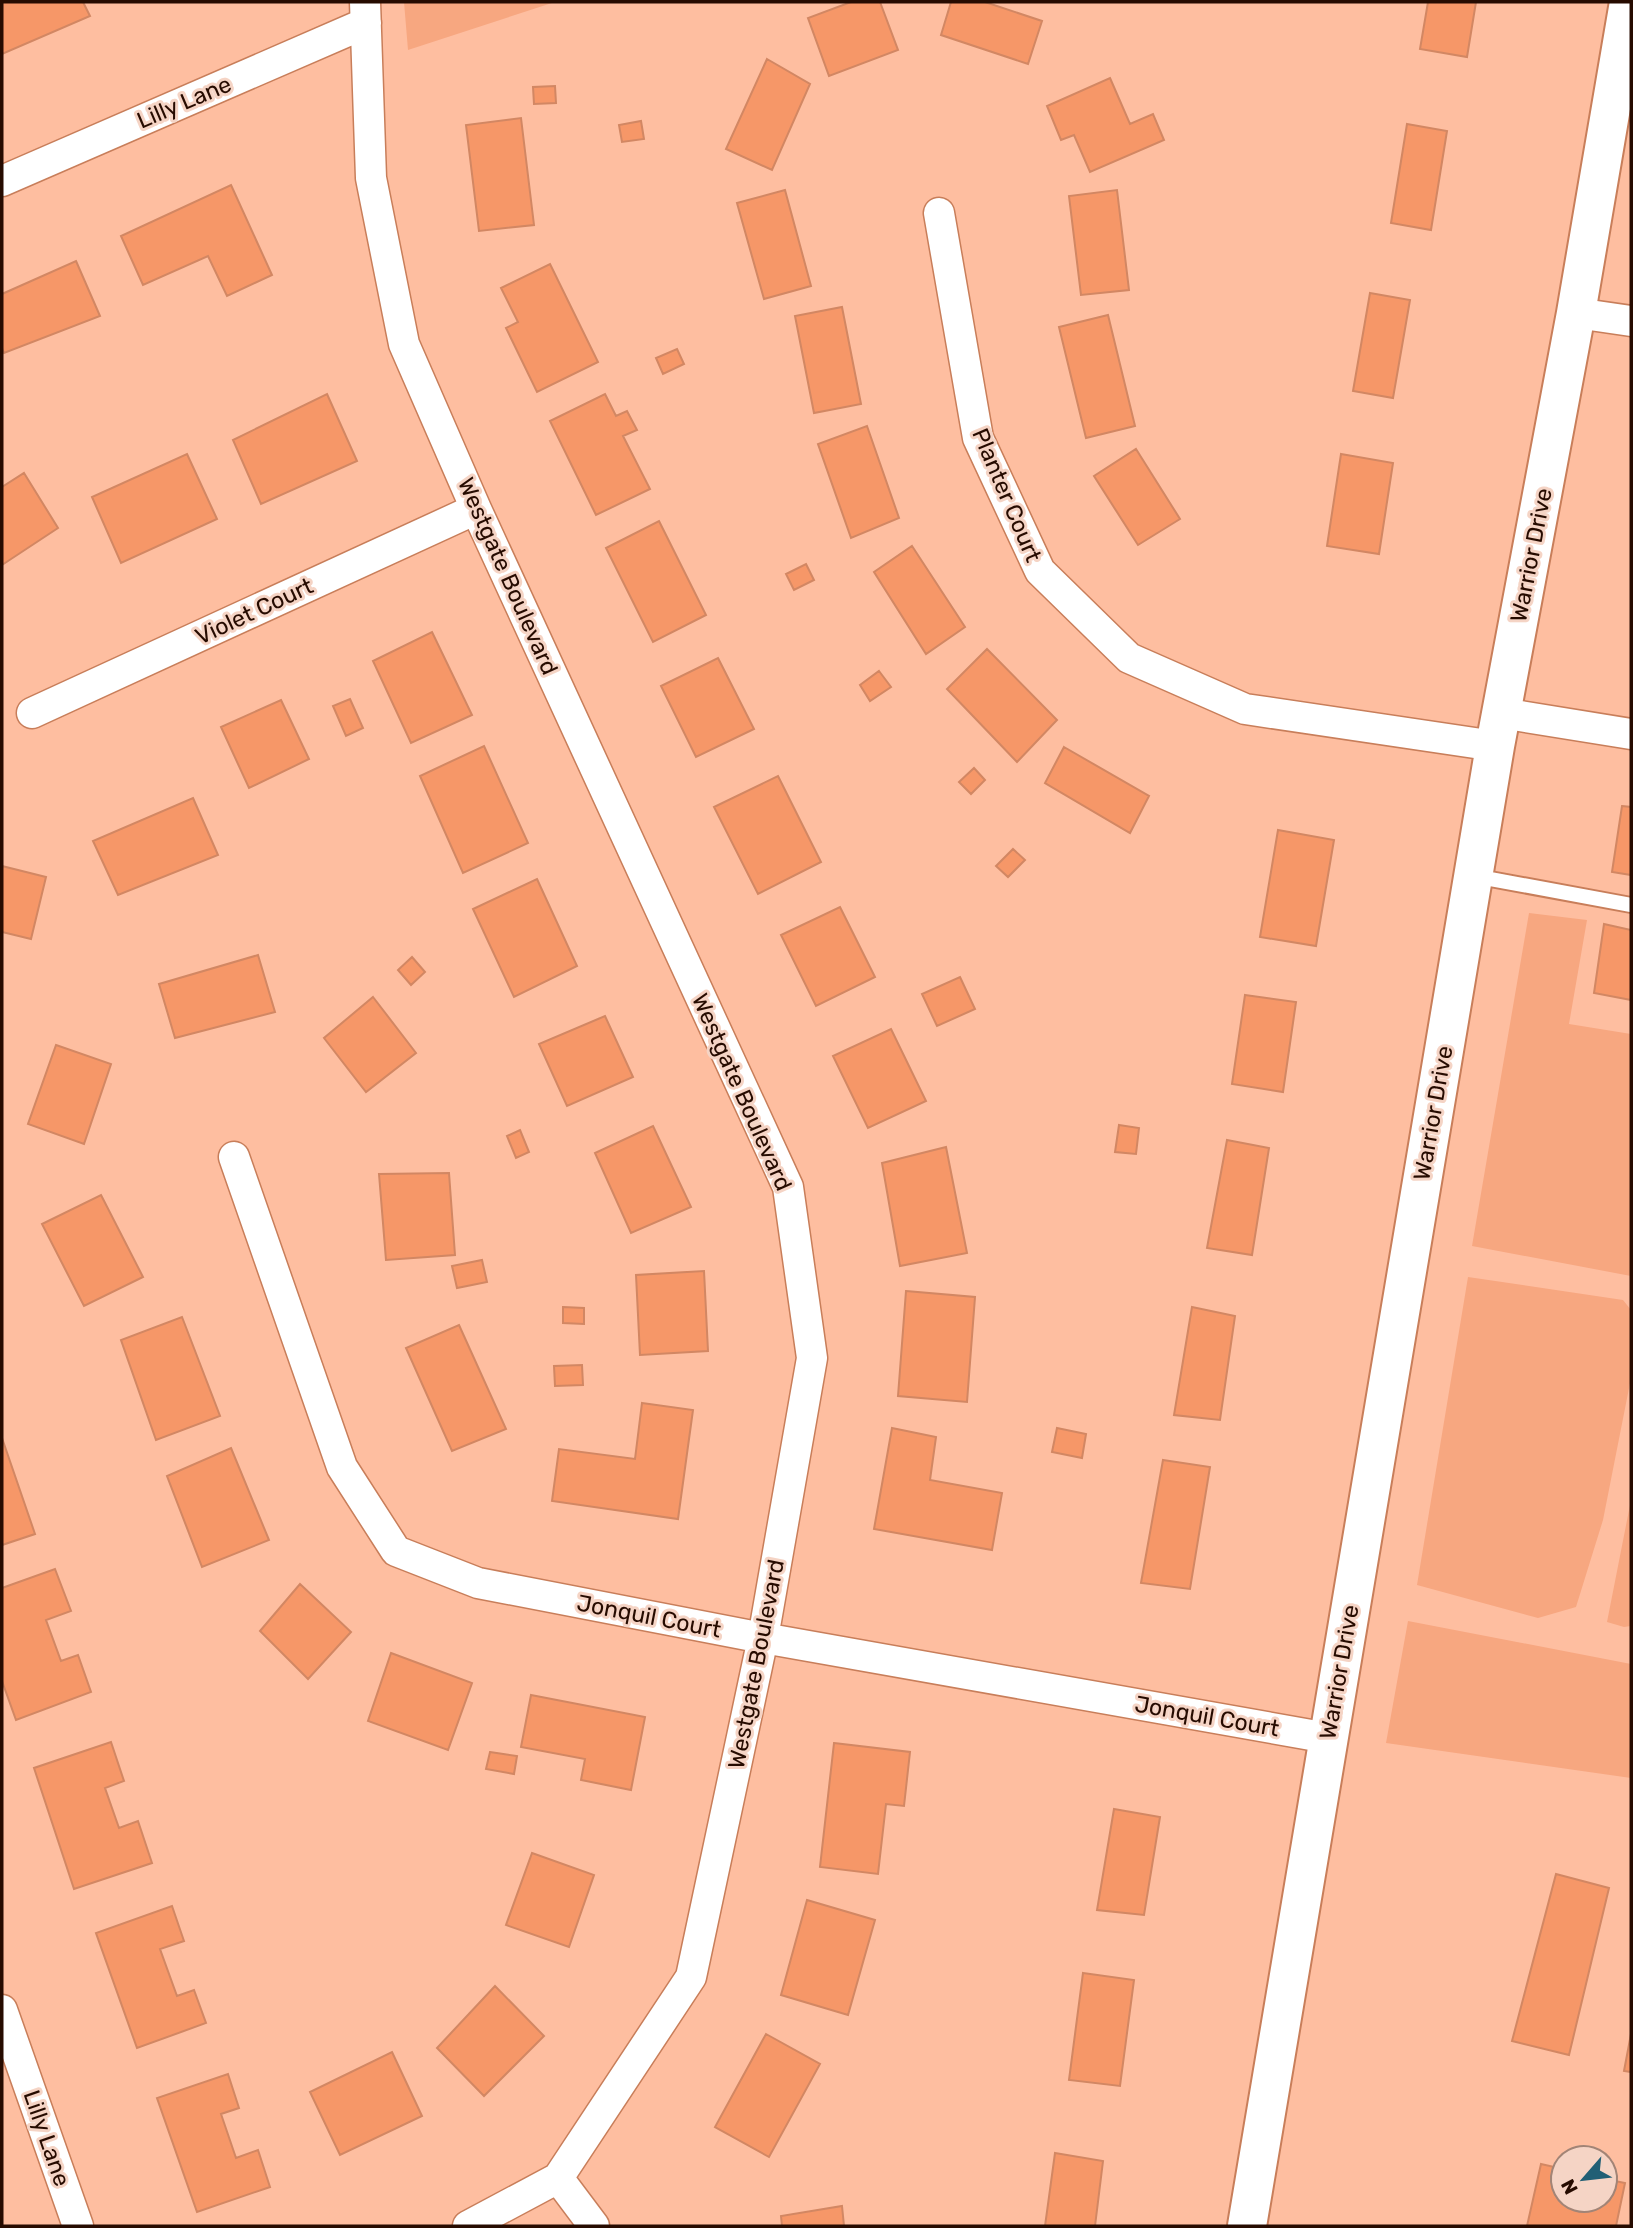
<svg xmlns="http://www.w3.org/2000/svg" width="1633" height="2228" viewBox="0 0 1633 2228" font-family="Rubik,sans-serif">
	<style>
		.green { fill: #f7a780 }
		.building { fill: #f69768; stroke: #d28763; stroke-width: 2 }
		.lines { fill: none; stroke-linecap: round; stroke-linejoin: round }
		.lane-casing { stroke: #c87e5a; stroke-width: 18 }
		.street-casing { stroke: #c87e5a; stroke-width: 33 }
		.secondary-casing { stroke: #c87e5a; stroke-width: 42 }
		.lane { stroke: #fff; stroke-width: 14 }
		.street { stroke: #fff; stroke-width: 30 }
		.secondary { stroke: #fff; stroke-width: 38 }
		.labels { text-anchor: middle; stroke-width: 6; stroke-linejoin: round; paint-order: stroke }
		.street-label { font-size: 23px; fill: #260b00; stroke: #f5d4c5 }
	</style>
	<rect width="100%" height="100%" fill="#febea0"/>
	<path class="green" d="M 404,2 L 555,2 L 408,50 Z
		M 1529,913 L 1587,920 L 1569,1024 L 1631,1034 L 1631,1276 L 1472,1246 Z
		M 1468,1277 L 1623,1300 L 1631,1310 L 1631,1378 L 1603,1520 L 1576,1607 L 1538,1618 L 1417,1585 Z
		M 1631,1500 L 1631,1626 L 1624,1627 L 1607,1622 Z
		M 1408,1621 L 1631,1664 L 1631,1778 L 1386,1743 Z"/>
	<path class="building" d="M 2,2 L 83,2 L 90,16 L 2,54 Z
		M 851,2 L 880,2 L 898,50 L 829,76 L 808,18 Z
		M 951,2 L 985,2 L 1042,21 L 1028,64 L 941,35 Z
		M 1428,2 L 1476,2 L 1467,57 L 1420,49 Z
		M 767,59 L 810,84 L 772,170 L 726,149 Z
		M 1110,78 L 1130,124 L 1153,114 L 1164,140 L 1090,172 L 1074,135 L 1061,140 L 1047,106 Z
		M 555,86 L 556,103 L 534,104 L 533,87 Z
		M 521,118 L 534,225 L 479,231 L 466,125 Z
		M 641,121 L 644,139 L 622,142 L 619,125 Z
		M 1407,124 L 1447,131 L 1431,230 L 1391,223 Z
		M 231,185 L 272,275 L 227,296 L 208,256 L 143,285 L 121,236 Z
		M 785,190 L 811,286 L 764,299 L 737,203 Z
		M 1117,190 L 1129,290 L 1081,295 L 1069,196 Z
		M 76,261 L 100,316 L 4,353 L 2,348 L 2,294 Z
		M 550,264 L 598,362 L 537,392 L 506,328 L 518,322 L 501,288 Z
		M 1370,293 L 1410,300 L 1393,398 L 1353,391 Z
		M 842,307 L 861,404 L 814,413 L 795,316 Z
		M 1108,315 L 1135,426 L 1086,438 L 1059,327 Z
		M 677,349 L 684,364 L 663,374 L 656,358 Z
		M 327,394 L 357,461 L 261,504 L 233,440 Z
		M 605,394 L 616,416 L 627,411 L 637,430 L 623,436 L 650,489 L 596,515 L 550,421 Z
		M 867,426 L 899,518 L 851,538 L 818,444 Z
		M 1136,449 L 1180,519 L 1138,545 L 1094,476 Z
		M 187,454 L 217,519 L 121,563 L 92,497 Z
		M 1341,454 L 1393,463 L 1379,554 L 1327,546 Z
		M 24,473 L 58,528 L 2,565 L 2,487 Z
		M 659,521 L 706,615 L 653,642 L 606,548 Z
		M 912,546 L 965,627 L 926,654 L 874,572 Z
		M 806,564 L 814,580 L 794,590 L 786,574 Z
		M 432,632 L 472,715 L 411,743 L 373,661 Z
		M 987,649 L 1057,720 L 1017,762 L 947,689 Z
		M 718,658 L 754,729 L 696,757 L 661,686 Z
		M 879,671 L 891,687 L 870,701 L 860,685 Z
		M 350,699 L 363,728 L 346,736 L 333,706 Z
		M 281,700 L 309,759 L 249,788 L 221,727 Z
		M 484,746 L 528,843 L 463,873 L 420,776 Z
		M 1064,747 L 1149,796 L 1130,833 L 1045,783 Z
		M 974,768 L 985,780 L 971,794 L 959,782 Z
		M 778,776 L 821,862 L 758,894 L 714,807 Z
		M 193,798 L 218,855 L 118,895 L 93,841 Z
		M 1622,806 L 1631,807 L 1631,875 L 1612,872 Z
		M 1278,830 L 1334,840 L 1316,946 L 1260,937 Z
		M 1013,849 L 1025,860 L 1008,877 L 996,866 Z
		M 2,866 L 46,877 L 31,939 L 2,932 Z
		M 537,879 L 577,966 L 514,997 L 473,909 Z
		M 840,907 L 875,977 L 816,1006 L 781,935 Z
		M 1604,924 L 1631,930 L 1631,1000 L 1594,993 Z
		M 258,955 L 275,1012 L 175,1038 L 159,984 Z
		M 412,957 L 425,972 L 411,985 L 398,970 Z
		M 960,977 L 975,1009 L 937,1026 L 922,994 Z
		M 1245,995 L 1296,1002 L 1283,1092 L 1232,1084 Z
		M 373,997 L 416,1053 L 366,1092 L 324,1038 Z
		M 605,1016 L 633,1077 L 567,1106 L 539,1044 Z
		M 891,1029 L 926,1101 L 868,1128 L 833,1056 Z
		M 56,1045 L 111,1064 L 84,1144 L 28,1124 Z
		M 1119,1125 L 1139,1128 L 1136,1154 L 1115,1152 Z
		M 653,1126 L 691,1207 L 631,1233 L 595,1153 Z
		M 520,1130 L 529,1152 L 516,1158 L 507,1136 Z
		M 1227,1140 L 1269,1148 L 1252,1255 L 1207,1248 Z
		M 946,1147 L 967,1253 L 900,1266 L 882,1163 Z
		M 449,1173 L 455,1255 L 386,1260 L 379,1174 Z
		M 101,1195 L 143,1277 L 84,1306 L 42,1224 Z
		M 482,1260 L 487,1282 L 457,1288 L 452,1266 Z
		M 704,1271 L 708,1351 L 640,1355 L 636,1275 Z
		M 906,1291 L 975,1297 L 967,1402 L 898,1396 Z
		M 563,1307 L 584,1308 L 584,1324 L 563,1323 Z
		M 1192,1307 L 1235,1316 L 1220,1420 L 1174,1415 Z
		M 182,1317 L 220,1416 L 156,1440 L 121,1340 Z
		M 459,1325 L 506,1429 L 452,1451 L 406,1348 Z
		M 582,1365 L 583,1385 L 555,1386 L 554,1366 Z
		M 642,1403 L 693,1410 L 678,1519 L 552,1501 L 559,1449 L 635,1459 Z
		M 892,1428 L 936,1437 L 930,1480 L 1002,1493 L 992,1550 L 874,1529 Z
		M 1057,1428 L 1086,1434 L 1082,1458 L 1052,1452 Z
		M 2,1438 L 35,1534 L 2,1545 Z
		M 231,1448 L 269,1540 L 202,1567 L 167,1476 Z
		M 1163,1460 L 1210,1467 L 1190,1589 L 1141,1583 Z
		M 55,1569 L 71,1611 L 46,1620 L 61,1661 L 78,1655 L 91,1692 L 16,1720 L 2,1681 L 2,1588 Z
		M 300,1584 L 351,1632 L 308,1679 L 260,1631 Z
		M 391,1653 L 472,1683 L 448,1750 L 368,1721 Z
		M 531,1695 L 645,1717 L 631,1790 L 581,1780 L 585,1759 L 521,1747 Z
		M 111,1742 L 124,1781 L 105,1788 L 119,1828 L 138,1821 L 152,1863 L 74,1889 L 34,1768 Z
		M 834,1743 L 910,1752 L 904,1806 L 886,1804 L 878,1874 L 820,1867 Z
		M 490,1752 L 517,1756 L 514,1774 L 486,1769 Z
		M 1114,1809 L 1160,1817 L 1144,1915 L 1097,1910 Z
		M 532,1853 L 594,1875 L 569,1947 L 506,1925 Z
		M 1556,1874 L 1609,1888 L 1569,2055 L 1512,2041 Z
		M 807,1900 L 875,1920 L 848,2015 L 781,1995 Z
		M 172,1906 L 184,1941 L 160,1949 L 177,1996 L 194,1990 L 206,2023 L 137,2048 L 96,1933 Z
		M 1083,1973 L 1134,1980 L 1120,2086 L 1069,2080 Z
		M 495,1986 L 544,2036 L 484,2096 L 437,2048 Z
		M 766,2034 L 820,2064 L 769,2157 L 715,2127 Z
		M 1631,2034 L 1631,2072 L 1624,2071 Z
		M 392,2052 L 422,2116 L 340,2155 L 310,2092 Z
		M 228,2074 L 239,2108 L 221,2114 L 236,2158 L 258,2150 L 270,2187 L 197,2212 L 157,2098 Z
		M 1055,2153 L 1103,2161 L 1095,2226 L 1045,2226 Z
		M 1541,2164 L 1563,2169 L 1563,2200 L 1605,2200 L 1605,2179 L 1625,2183 L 1616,2226 L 1527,2226 Z
		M 842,2206 L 844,2226 L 782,2226 L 781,2216 Z"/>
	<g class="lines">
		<defs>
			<path id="lane" d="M 1474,876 L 1631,905"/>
			<path id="street" d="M 365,2 L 371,178 L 404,344 L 476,509 L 788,1187 L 812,1358 L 763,1638 L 691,1977 L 558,2178 L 468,2226
				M 2,181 L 366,23
				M 939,213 L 978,438 L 1040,571 L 1129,658 L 1245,709 L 1495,746
				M 1576,313 L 1631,321
				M 32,713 L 476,509
				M 1501,713 L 1631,734
				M 234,1157 L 342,1467 L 396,1551 L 478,1583 L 763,1638 L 1328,1738
				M 2,2010 L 78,2226
				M 558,2178 L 594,2226"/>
			<path id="secondary" d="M 1247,2226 L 1495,746 L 1576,313 L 1629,2"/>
		</defs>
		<use href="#lane" class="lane-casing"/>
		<use href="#street" class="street-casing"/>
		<use href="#secondary" class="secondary-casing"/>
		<use href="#lane" class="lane"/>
		<use href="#street" class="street"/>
		<use href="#secondary" class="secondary"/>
	</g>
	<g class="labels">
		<g class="street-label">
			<text transform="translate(184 102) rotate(-23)" y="8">Lilly Lane</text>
			<text transform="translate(1007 495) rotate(67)" y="8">Planter Court</text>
			<text transform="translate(1531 555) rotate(-79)" y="8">Warrior Drive</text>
			<text transform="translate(508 576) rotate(66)" y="8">Westgate Boulevard</text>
			<text transform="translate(254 611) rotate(-25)" y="8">Violet Court</text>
			<text transform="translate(742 1092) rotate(66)" y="8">Westgate Boulevard</text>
			<text transform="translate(1433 1113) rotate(-80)" y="8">Warrior Drive</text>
			<text transform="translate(649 1616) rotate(11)" y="8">Jonquil Court</text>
			<text transform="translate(756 1664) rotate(-79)" y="8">Westgate Boulevard</text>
			<text transform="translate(1339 1672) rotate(-80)" y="8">Warrior Drive</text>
			<text transform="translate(1207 1716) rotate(10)" y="8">Jonquil Court</text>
			<text transform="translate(47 2138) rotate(71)" y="8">Lilly Lane</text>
		</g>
	</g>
	<rect width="1633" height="2228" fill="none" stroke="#260b00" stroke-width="7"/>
	<g transform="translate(1584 2179) rotate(242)"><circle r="33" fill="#f5d4c5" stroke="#a28476" stroke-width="2"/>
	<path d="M0-5L12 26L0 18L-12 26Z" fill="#215f75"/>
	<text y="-10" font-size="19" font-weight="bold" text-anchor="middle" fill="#260b00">N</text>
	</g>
</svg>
